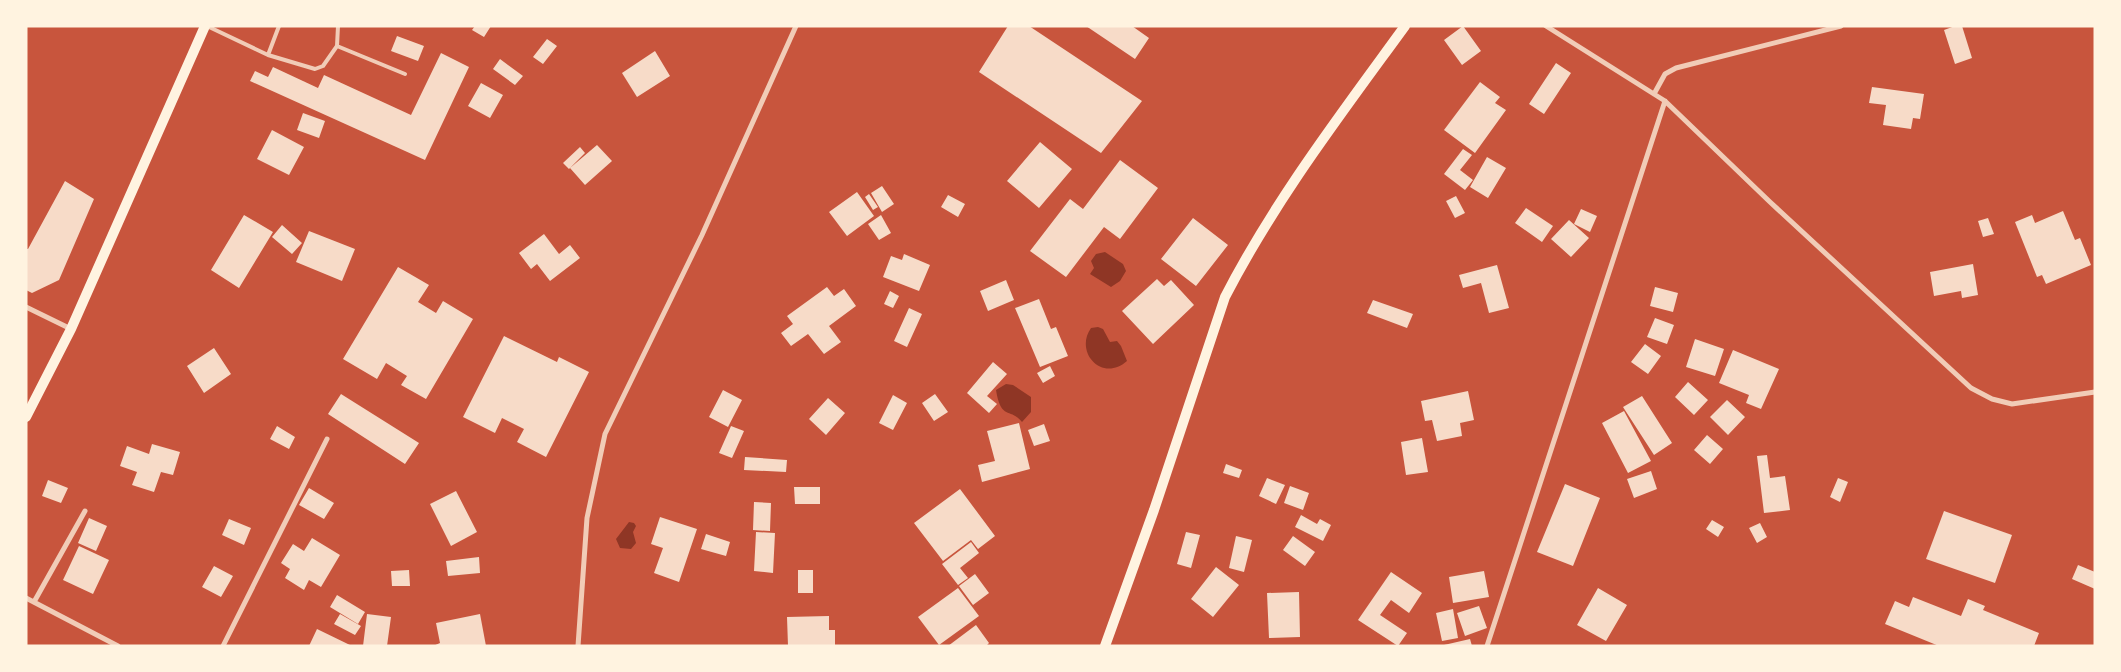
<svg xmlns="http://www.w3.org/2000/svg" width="2121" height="672" viewBox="0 0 2121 672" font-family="'Fira Sans Condensed',sans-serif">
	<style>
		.water { fill: #8f3625 }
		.building { fill: #f7dbc8 }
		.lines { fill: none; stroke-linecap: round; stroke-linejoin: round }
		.service { stroke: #f1ccb7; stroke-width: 4 }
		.minor { stroke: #f1ccb7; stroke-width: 5 }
		.secondary { stroke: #fff3e0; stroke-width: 10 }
	</style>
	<rect width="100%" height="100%" fill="#c8553d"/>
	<path class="water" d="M 1105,252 L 1123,264 L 1126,271 L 1120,281 L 1111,287 L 1090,274 L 1094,268 L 1091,261 L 1096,254 Z
		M 1098,327 L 1103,329 L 1110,342 L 1117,341 L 1121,346 L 1127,361 C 1102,383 1074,352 1091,328 Z
		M 1006,384 L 1013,385 L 1031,397 L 1031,412 L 1022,422 C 1010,407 1001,421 996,390 Z
		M 629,522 L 634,523 L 636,526 L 633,532 L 636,543 L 631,549 L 620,548 L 616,539 Z"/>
	<path class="building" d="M 475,26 L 491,26 L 484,37 L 472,30 Z
		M 1008,26 L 1029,26 L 1142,101 L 1101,153 L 979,72 Z
		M 1086,26 L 1132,26 L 1149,38 L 1135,59 Z
		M 1463,26 L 1481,51 L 1462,65 L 1444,40 Z
		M 1955,26 L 1962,26 L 1972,58 L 1955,64 L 1944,30 Z
		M 397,36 L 424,46 L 418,61 L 391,51 Z
		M 547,39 L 557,46 L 543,64 L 533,57 Z
		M 655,51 L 670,76 L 637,97 L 622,73 Z
		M 441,53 L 469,67 L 425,160 L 250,81 L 255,71 L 268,77 L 273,67 L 318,88 L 324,75 L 411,115 Z
		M 500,59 L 523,76 L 515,85 L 493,69 Z
		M 1556,63 L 1571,73 L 1544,114 L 1529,104 Z
		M 1480,82 L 1500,97 L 1495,103 L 1506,110 L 1475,153 L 1444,130 Z
		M 481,83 L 503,95 L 490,118 L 468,106 Z
		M 1872,87 L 1924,94 L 1920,119 L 1913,118 L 1911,129 L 1883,125 L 1886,105 L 1869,103 Z
		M 303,113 L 325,121 L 319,138 L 297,130 Z
		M 272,130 L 304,147 L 289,175 L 257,159 Z
		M 1040,142 L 1072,169 L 1039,208 L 1007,181 Z
		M 597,145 L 612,161 L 585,185 L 570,168 Z
		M 580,147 L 585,153 L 569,169 L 563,163 Z
		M 1463,149 L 1472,155 L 1460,170 L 1473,180 L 1465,190 L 1444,174 Z
		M 1487,157 L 1506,168 L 1488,198 L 1470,187 Z
		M 1120,160 L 1158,188 L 1120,239 L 1104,227 L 1066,277 L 1030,251 L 1070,199 L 1083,209 Z
		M 65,181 L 94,199 L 59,280 L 32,293 L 26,290 L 26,249 L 28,249 Z
		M 882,186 L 894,204 L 882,212 L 871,193 Z
		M 857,192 L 874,216 L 847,236 L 829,212 Z
		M 869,194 L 878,207 L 873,210 L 865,197 Z
		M 948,195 L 965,204 L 958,217 L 941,207 Z
		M 1456,196 L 1465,213 L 1455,218 L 1446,201 Z
		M 1526,208 L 1553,226 L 1542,242 L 1515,223 Z
		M 1581,209 L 1597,216 L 1590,232 L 1574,224 Z
		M 2063,211 L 2075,240 L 2080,238 L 2091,265 L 2046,284 L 2042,275 L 2037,277 L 2015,222 L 2032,215 L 2035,223 Z
		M 244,215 L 273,232 L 239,288 L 211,270 Z
		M 881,215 L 891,233 L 879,240 L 868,224 Z
		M 1193,218 L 1228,245 L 1196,286 L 1161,259 Z
		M 1988,218 L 1994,234 L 1983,237 L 1978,221 Z
		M 1569,220 L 1589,238 L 1571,257 L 1551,239 Z
		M 282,225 L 302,243 L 292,254 L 272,237 Z
		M 309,231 L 355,249 L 342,281 L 296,262 Z
		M 544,234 L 559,254 L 570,245 L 580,258 L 550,281 L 537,264 L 531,269 L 519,253 Z
		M 904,254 L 930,265 L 919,291 L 883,277 L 891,256 L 902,260 Z
		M 1973,264 L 1978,295 L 1962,298 L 1961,291 L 1934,296 L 1930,272 Z
		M 1497,265 L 1509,308 L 1489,313 L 1481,283 L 1463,288 L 1459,275 Z
		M 398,267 L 429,285 L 418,302 L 436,313 L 443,301 L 473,319 L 426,399 L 401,385 L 407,376 L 386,363 L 377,379 L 343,359 Z
		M 1157,279 L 1164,286 L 1171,280 L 1194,305 L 1153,344 L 1122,311 Z
		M 1006,280 L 1014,300 L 988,311 L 980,291 Z
		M 827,287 L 834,296 L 844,289 L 856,306 L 829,326 L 841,342 L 824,354 L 808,334 L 791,346 L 781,333 L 793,324 L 787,316 Z
		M 1655,287 L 1678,293 L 1673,312 L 1650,306 Z
		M 890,291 L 899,296 L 893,308 L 884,304 Z
		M 1039,299 L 1051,329 L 1056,327 L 1068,356 L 1040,367 L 1015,308 Z
		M 1373,300 L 1413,314 L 1407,328 L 1367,313 Z
		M 909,308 L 922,314 L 907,347 L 894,341 Z
		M 1655,318 L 1674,325 L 1667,344 L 1647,337 Z
		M 504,336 L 557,362 L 559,357 L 589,372 L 546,457 L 517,442 L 524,429 L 502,418 L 495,433 L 463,417 Z
		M 1695,339 L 1724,349 L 1715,376 L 1686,367 Z
		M 1645,344 L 1661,356 L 1648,374 L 1631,362 Z
		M 214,348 L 231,374 L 204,393 L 187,366 Z
		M 1733,350 L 1779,369 L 1761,409 L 1746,403 L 1749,395 L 1719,383 Z
		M 993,362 L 1007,374 L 987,396 L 997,404 L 989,413 L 967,393 Z
		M 1050,366 L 1055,376 L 1043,383 L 1037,373 Z
		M 1688,382 L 1708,400 L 1694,415 L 1675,397 Z
		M 723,390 L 742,400 L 728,427 L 709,417 Z
		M 1468,391 L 1474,420 L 1460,423 L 1462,436 L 1437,441 L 1432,420 L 1425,421 L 1421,401 Z
		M 341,394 L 419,443 L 405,464 L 328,414 Z
		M 935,394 L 948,412 L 934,421 L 922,403 Z
		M 893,395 L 907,403 L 893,430 L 879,423 Z
		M 1642,396 L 1672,443 L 1654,455 L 1623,407 Z
		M 828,398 L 845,413 L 826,435 L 809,419 Z
		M 1727,400 L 1745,417 L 1728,435 L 1710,417 Z
		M 1624,411 L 1651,461 L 1628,473 L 1602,423 Z
		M 1019,423 L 1030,469 L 982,482 L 978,465 L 995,461 L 987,431 Z
		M 1044,424 L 1050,441 L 1034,446 L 1028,430 Z
		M 277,426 L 295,437 L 289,449 L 270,439 Z
		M 731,426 L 744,431 L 732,458 L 719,453 Z
		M 1707,435 L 1723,449 L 1710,464 L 1694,450 Z
		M 1422,438 L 1428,472 L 1406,475 L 1401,442 Z
		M 152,444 L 180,452 L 173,475 L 161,472 L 154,492 L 132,485 L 137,472 L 120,466 L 127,446 L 149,454 Z
		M 1767,455 L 1770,478 L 1785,476 L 1790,510 L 1764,513 L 1757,456 Z
		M 745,457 L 787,460 L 786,472 L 744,470 Z
		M 1226,464 L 1242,470 L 1239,478 L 1223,473 Z
		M 1651,471 L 1657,489 L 1634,498 L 1627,479 Z
		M 1267,478 L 1285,485 L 1276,504 L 1259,496 Z
		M 1838,478 L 1848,482 L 1840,502 L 1830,497 Z
		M 48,480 L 68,488 L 61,503 L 42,496 Z
		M 1565,484 L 1600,498 L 1573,566 L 1537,552 Z
		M 1290,486 L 1309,493 L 1303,510 L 1284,503 Z
		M 794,487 L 820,487 L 820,504 L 795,504 Z
		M 309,488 L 334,503 L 324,519 L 299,505 Z
		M 960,489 L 995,536 L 978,549 L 971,540 L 943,561 L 914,523 Z
		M 456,491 L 477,532 L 451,546 L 430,504 Z
		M 754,502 L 771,503 L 770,531 L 753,530 Z
		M 1944,511 L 2012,535 L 1995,583 L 1926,559 Z
		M 1301,515 L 1317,524 L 1320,519 L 1331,525 L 1323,541 L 1295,527 Z
		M 660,517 L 697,529 L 679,582 L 654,573 L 663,548 L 651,544 Z
		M 89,518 L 107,526 L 96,551 L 78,543 Z
		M 229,519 L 251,528 L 244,545 L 222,535 Z
		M 1712,520 L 1724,527 L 1718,537 L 1706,529 Z
		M 1760,523 L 1767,537 L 1757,543 L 1749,528 Z
		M 756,532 L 775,533 L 773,573 L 754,571 Z
		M 1186,532 L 1200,535 L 1191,568 L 1177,564 Z
		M 706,534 L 730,542 L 726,556 L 701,549 Z
		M 1236,536 L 1252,540 L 1244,572 L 1229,568 Z
		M 1293,536 L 1315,552 L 1305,566 L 1283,550 Z
		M 312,538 L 340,555 L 321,587 L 309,580 L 304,590 L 285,578 L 290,569 L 281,563 L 293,544 L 304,551 Z
		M 971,542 L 979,553 L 960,568 L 968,578 L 958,585 L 942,564 Z
		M 79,546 L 109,560 L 93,594 L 63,580 Z
		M 479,557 L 480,573 L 448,576 L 446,561 Z
		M 2078,565 L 2095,572 L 2095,589 L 2072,579 Z
		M 214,566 L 233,576 L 221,597 L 202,587 Z
		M 1216,567 L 1239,585 L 1213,617 L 1191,599 Z
		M 409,570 L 410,586 L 392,586 L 391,571 Z
		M 798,570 L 813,570 L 813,593 L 798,593 Z
		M 1484,571 L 1489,597 L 1453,603 L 1449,577 Z
		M 1391,572 L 1422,593 L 1409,613 L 1391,600 L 1380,615 L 1407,633 L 1398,646 L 1358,620 Z
		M 975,574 L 989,593 L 973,605 L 959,586 Z
		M 958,588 L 979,616 L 939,645 L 918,617 Z
		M 1598,588 L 1627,605 L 1606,641 L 1577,625 Z
		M 1299,592 L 1300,637 L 1269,638 L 1267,593 Z
		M 337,595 L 365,612 L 358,624 L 330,607 Z
		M 1913,597 L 1961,616 L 1968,599 L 1985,606 L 1983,610 L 2039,633 L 2034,646 L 1939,646 L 1885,624 L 1895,601 L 1909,607 Z
		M 1479,606 L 1487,628 L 1465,636 L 1457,613 Z
		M 1453,609 L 1458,638 L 1442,641 L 1436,613 Z
		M 340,614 L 361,626 L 355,635 L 334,624 Z
		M 367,614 L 391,617 L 387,646 L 363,646 Z
		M 480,614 L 486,646 L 433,646 L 440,643 L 436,623 Z
		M 829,616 L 829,630 L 835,630 L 835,646 L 788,646 L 787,617 Z
		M 976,625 L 989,643 L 986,646 L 948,646 Z
		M 317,629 L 352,646 L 309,646 Z
		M 1470,639 L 1472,646 L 1444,646 L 1444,645 Z"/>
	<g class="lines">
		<path class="service" d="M 207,26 L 268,55 L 279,26
			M 338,26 L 337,46 L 405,74
			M 268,55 L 315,69 L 323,66 L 337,46"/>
		<path class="minor" d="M 1546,26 L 1665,101 L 1770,202 L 1971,388 L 1992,399 L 2012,404 L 2095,392
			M 1654,94 L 1665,74 L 1676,68 L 1841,26
			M 26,307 L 71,329
			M 26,598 L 118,646
			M 34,602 L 85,511
			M 223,646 L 327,439
			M 578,646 L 587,518 L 605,434 L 702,235 L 796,26
			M 1487,646 L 1665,101"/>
		<path class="secondary" d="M 26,417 L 71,329 L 205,26
			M 1105,646 L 1154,510 L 1225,297 C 1275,200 1341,114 1405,26"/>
	</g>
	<rect width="2121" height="672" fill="none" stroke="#fff3e0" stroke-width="55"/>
</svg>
